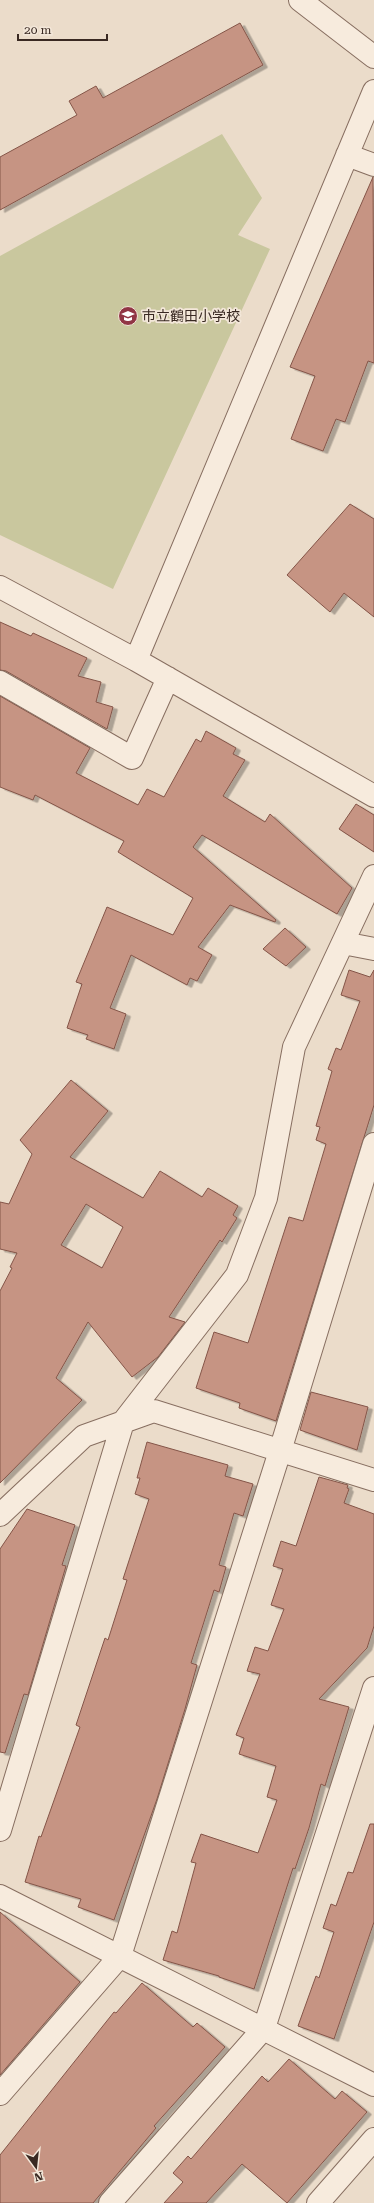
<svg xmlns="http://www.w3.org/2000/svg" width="374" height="2203" viewBox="0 0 374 2203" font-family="'Roboto Serif','Noto Sans JP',serif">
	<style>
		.green { fill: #c9c79e }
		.building { fill: #c69483; stroke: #845548; fill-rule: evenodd; filter: url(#shadow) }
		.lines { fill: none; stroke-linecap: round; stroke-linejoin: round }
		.street-casing { stroke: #876e60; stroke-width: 24 }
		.street { stroke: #f7ebdd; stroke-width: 22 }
		.labels { text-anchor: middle; stroke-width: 3.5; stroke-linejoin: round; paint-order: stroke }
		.poi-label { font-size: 14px; fill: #392922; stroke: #f3e7d9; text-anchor: start }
	</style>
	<defs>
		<filter id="shadow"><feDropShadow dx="4.5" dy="2.5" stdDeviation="0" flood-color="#0004"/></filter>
	</defs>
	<rect width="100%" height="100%" fill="#ebdcca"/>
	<path class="green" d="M 222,134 L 262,198 L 238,235 L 270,249 L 113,589 L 0,535 L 0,256 Z"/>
	<path class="building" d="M 240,23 L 263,65 L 0,210 L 0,157 L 77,115 L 69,101 L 96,86 L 103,98 Z
		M 373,177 L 374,363 L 368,361 L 345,422 L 336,419 L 323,451 L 291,439 L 315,376 L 290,367 Z
		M 350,504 L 374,519 L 374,617 L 344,593 L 330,612 L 287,575 Z
		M 0,622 L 31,636 L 33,633 L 87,658 L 78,676 L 101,682 L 96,702 L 113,707 L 107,729 L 6,671 L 0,670 Z
		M 0,696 L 90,748 L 76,773 L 138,805 L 147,789 L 164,797 L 196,739 L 201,742 L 206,731 L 236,748 L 233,754 L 245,760 L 223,796 L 265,822 L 270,814 L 352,888 L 337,914 L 202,835 L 193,847 L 276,920 L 275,922 L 230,905 L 198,947 L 212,955 L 197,981 L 190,978 L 187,985 L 131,955 L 110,1008 L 126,1014 L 114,1049 L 86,1039 L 88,1035 L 67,1028 L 82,984 L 76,982 L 107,907 L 173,935 L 193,898 L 118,852 L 124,841 L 35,795 L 33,800 L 0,787 Z
		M 356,804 L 374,815 L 374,852 L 339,829 Z
		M 285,928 L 306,947 L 286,966 L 263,949 Z
		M 349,970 L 370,977 L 374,970 L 374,1105 L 276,1421 L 239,1408 L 240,1403 L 196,1388 L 214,1332 L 248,1343 L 289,1217 L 303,1221 L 326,1144 L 316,1140 L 320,1127 L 316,1126 L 332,1071 L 328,1069 L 336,1048 L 341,1050 L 360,1001 L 341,995 Z
		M 71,1080 L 108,1111 L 70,1157 L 143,1198 L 160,1171 L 202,1197 L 208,1188 L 238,1206 L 233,1215 L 237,1218 L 222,1242 L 220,1240 L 169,1317 L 185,1322 L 158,1357 L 132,1377 L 88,1322 L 56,1378 L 82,1400 L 0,1483 L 0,1291 L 12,1268 L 10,1267 L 17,1253 L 0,1249 L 0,1202 L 9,1204 L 32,1154 L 20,1140 ZM 86,1204 L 123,1227 L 102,1268 L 61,1245 Z
		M 311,1392 L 368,1407 L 357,1450 L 300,1430 Z
		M 147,1442 L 228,1465 L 225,1476 L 253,1484 L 243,1516 L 234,1513 L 219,1565 L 226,1567 L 219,1592 L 214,1590 L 191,1663 L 197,1665 L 185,1709 L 157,1799 L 114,1920 L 78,1907 L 81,1899 L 25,1882 L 39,1836 L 41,1837 L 80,1727 L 76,1725 L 105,1638 L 108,1640 L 127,1580 L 123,1579 L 149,1499 L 135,1494 L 140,1478 L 137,1478 Z
		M 319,1477 L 348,1485 L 347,1488 L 349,1489 L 344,1503 L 374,1514 L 374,1626 L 367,1648 L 319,1699 L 349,1707 L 325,1786 L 321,1784 L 309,1828 L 295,1869 L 293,1868 L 254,1989 L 219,1977 L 219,1976 L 163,1960 L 172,1931 L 177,1933 L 196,1863 L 191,1862 L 201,1834 L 258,1853 L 277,1800 L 267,1797 L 276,1766 L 239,1754 L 244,1738 L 236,1735 L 260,1674 L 247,1671 L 255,1647 L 268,1651 L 284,1609 L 271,1605 L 283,1569 L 273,1566 L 281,1541 L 296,1546 Z
		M 27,1509 L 75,1525 L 62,1565 L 66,1566 L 28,1695 L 24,1694 L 5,1753 L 0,1752 L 0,1549 Z
		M 370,1824 L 374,1824 L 374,1922 L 334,2039 L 298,2026 L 316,1976 L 319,1978 L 334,1932 L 323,1928 L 331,1904 L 336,1906 L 348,1872 L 353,1873 Z
		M 0,1912 L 80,1982 L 0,2075 Z
		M 142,1983 L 193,2027 L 197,2023 L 225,2047 L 154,2126 L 156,2128 L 93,2203 L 0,2203 L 0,2155 L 114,2012 L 116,2013 Z
		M 289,2059 L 335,2099 L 342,2091 L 367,2112 L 287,2203 L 242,2164 L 206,2203 L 164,2203 L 183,2182 L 173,2173 L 188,2156 L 191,2159 L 262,2076 L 268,2082 Z"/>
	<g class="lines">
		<defs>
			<path id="street" d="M 300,0 L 374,57
				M 374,91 L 136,660 L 374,796
				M 347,155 L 374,165
				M 0,587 L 136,660
				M 0,682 L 132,758 L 168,678
				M 343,943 L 374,949
				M 0,1515 L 84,1436 L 154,1411 L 374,1480
				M 0,1830 L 123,1422 L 237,1275 L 266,1198 L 294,1047 L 374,876
				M 0,1896 L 374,2085
				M 0,2094 L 120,1956 L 280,1451 L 374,1144
				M 110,2203 L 264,2028 L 374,1688
				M 318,2203 L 374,2139"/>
		</defs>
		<use href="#street" class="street-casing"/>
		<use href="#street" class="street"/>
	</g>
	<defs>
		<symbol id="school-disc" viewBox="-11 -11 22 22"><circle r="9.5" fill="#913545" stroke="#f3e7d9"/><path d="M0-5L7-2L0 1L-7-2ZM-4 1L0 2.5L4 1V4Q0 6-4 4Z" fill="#fff"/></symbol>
	</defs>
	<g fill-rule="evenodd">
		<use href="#school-disc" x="117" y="305" width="22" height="22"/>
	</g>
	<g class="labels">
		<g class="poi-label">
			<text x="142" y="321">市立鶴田小学校</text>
		</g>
	</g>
	<g transform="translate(36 2167) rotate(165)" stroke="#f3e7d9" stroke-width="3" paint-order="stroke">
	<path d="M0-3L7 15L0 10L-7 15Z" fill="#392922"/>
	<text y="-6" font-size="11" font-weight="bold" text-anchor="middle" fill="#392922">N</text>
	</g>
	<path d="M18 34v6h89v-6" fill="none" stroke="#392922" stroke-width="2"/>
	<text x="24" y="34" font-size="12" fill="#392922" stroke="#f3e7d9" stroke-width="3" paint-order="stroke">20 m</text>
</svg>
